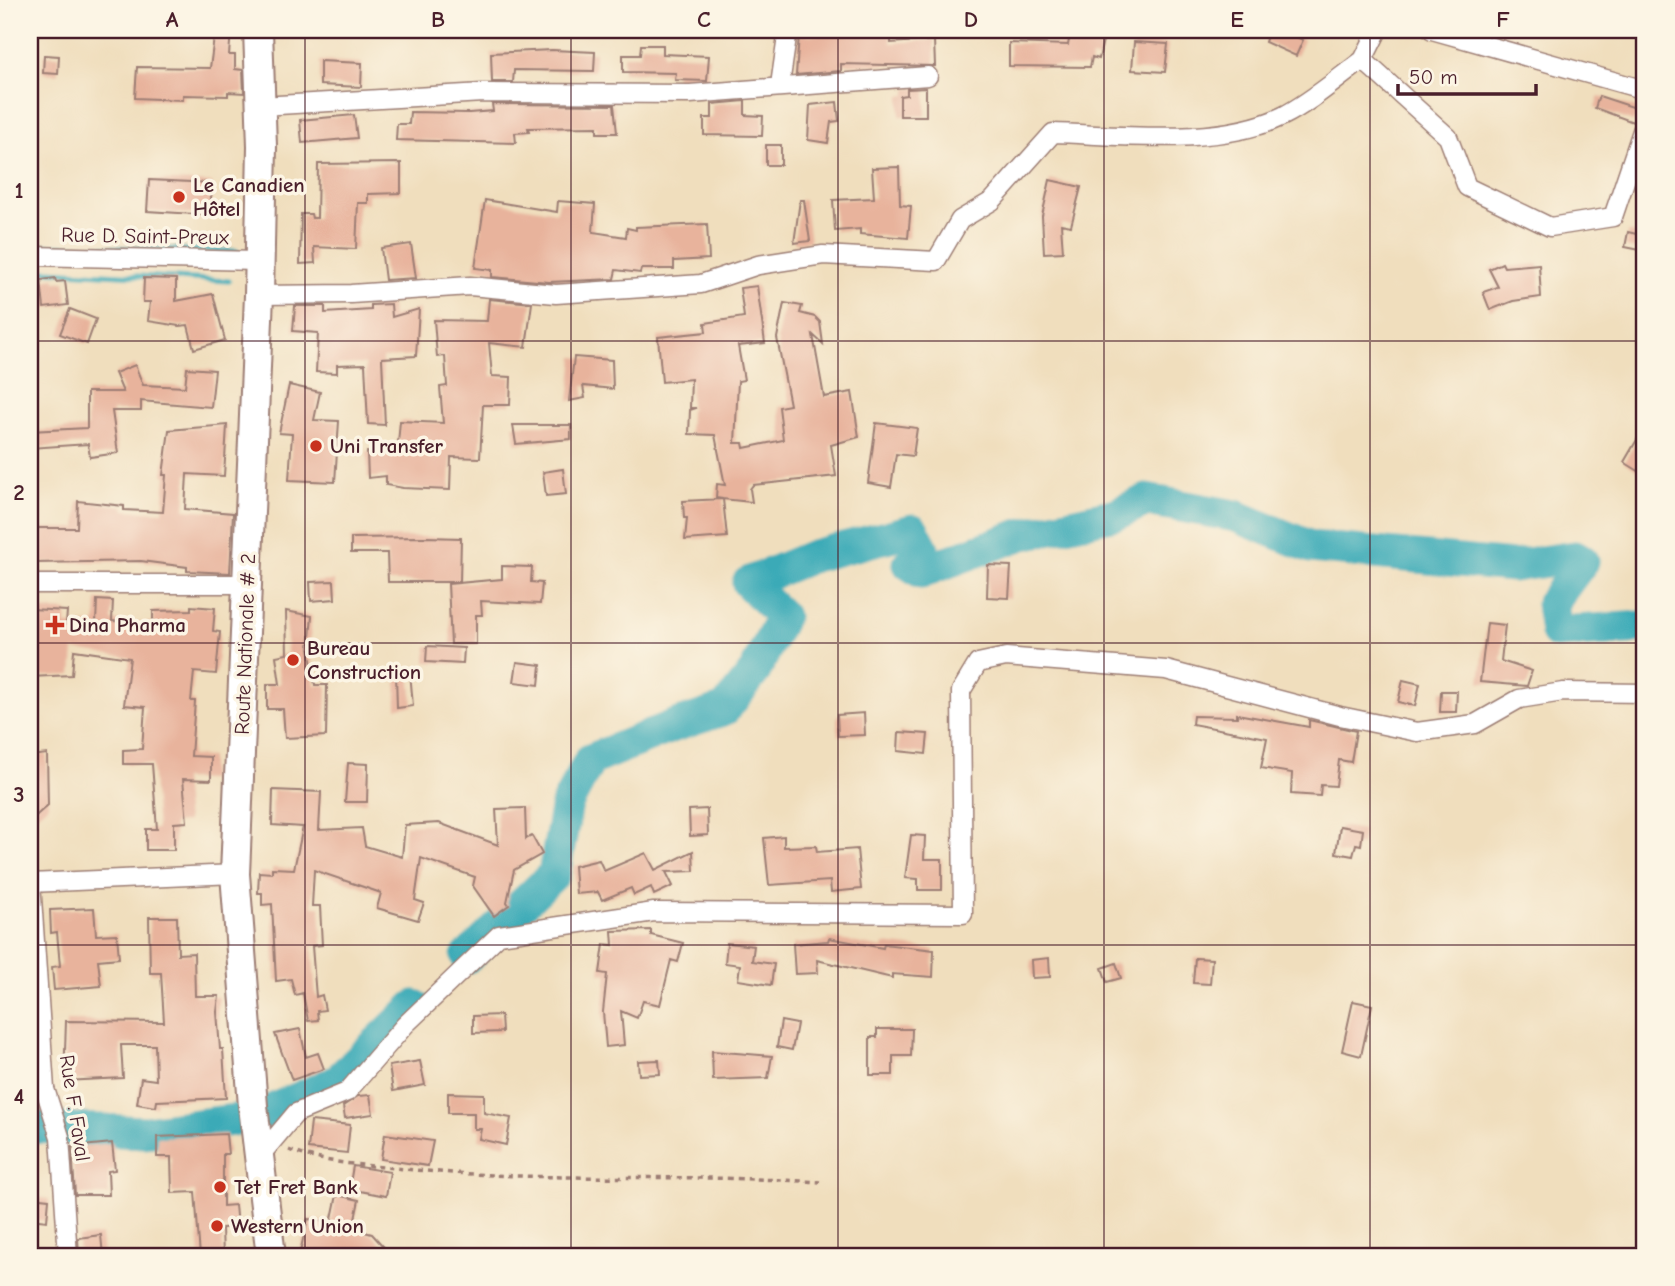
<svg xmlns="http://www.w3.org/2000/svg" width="1675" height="1286" viewBox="0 0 1675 1286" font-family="'Comic Neue',sans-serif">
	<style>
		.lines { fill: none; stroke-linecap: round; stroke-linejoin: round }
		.stream { stroke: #3aaab7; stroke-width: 5 }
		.river { stroke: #3aaab7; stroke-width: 33 }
		.building { fill: #e8b39c }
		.street-casing { stroke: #9d7e74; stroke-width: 21 }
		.primary-casing { stroke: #9d7e74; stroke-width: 32 }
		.path { stroke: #9d7e74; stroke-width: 3.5; stroke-dasharray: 5 5; stroke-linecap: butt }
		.street { stroke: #fff; stroke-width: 18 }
		.primary { stroke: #fff; stroke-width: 28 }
		.grid { fill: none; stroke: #4a1f2b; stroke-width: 2; stroke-opacity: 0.55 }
		.poi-dot { fill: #c8321e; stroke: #fcf5e5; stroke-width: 2.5 }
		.labels { text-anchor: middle; stroke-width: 7; stroke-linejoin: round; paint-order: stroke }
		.poi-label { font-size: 21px; font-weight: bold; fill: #4a1f2b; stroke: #fcf5e5; text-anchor: start }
		.street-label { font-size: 21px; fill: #4a1f2b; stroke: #fcf5e5 }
		.neatline { fill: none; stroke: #4a1f2b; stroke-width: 2.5 }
		.grid-label { font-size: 23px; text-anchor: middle; font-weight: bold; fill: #4a1f2b }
	</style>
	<rect width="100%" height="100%" fill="#fcf5e5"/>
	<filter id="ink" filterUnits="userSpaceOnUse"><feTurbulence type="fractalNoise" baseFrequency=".0143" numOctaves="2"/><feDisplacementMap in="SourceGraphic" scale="14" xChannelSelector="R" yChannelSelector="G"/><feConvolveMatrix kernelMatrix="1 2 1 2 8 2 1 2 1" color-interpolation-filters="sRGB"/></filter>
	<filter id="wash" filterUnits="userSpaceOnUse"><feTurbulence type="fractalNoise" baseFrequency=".00686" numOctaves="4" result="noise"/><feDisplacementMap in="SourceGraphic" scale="28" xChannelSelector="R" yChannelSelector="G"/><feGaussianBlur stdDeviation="1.57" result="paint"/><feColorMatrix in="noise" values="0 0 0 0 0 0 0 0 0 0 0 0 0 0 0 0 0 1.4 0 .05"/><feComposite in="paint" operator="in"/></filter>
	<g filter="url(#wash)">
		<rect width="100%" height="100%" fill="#f0debd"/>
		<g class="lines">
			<path class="stream" d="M 30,245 L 237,251
				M 30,270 L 229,281"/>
			<path class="river" d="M 467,957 L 554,874 L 567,804 L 590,760 L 671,727 L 725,709 L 755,671 L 782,616 L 748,583 L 813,556 L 913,530 L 923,549 L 909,564 L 921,572 L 1020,535 L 1116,514 L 1147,500 L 1236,516 L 1311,547 L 1513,566 L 1575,557 L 1583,561 L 1552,603 L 1556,632 L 1645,627
				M 30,1127 L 145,1132 L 256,1117 L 337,1081 L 415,1006"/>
		</g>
		<g id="blocks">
			<path class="building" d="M 215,30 L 231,30 L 229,55 L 235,55 L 235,69 L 243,70 L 244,93 L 228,92 L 228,96 L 183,95 L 183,100 L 135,98 L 137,67 L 210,68 Z
				M 1071,30 L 1104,35 L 1099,59 L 1092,57 L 1090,67 L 1009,66 L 1009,43 L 1068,45 Z
				M 1269,30 L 1282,30 L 1303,40 L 1296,56 L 1265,42 Z
				M 891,34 L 891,43 L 934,40 L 935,66 L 841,64 L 841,71 L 796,75 L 799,35 Z
				M 1134,42 L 1168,44 L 1165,72 L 1132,70 Z
				M 641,45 L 663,45 L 663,54 L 709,56 L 707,81 L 675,80 L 676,73 L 623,72 L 623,55 L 640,55 Z
				M 552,50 L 595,52 L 594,71 L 514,70 L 513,82 L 492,82 L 491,53 Z
				M 44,55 L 59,56 L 58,74 L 43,73 Z
				M 320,61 L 362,63 L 361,87 L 320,85 Z
				M 926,88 L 926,116 L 900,116 L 900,96 L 907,95 L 907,89 Z
				M 1599,96 L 1645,111 L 1637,114 L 1633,122 L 1595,108 Z
				M 745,101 L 745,115 L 763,116 L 762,136 L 704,135 L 704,118 L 712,118 L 712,104 Z
				M 837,102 L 839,121 L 831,122 L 828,143 L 808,140 L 810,105 Z
				M 492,104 L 614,105 L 617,133 L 597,133 L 597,127 L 528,128 L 529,132 L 515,133 L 516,143 L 396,140 L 397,124 L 409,124 L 410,112 L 469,113 L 493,111 Z
				M 354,115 L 357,138 L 302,143 L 300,120 Z
				M 766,145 L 781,145 L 781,165 L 766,165 Z
				M 401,163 L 401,193 L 368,194 L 368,203 L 358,203 L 356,249 L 314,247 L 315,263 L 300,264 L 301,214 L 311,214 L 312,218 L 317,218 L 318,164 Z
				M 899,167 L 900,205 L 911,206 L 908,238 L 860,234 L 860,229 L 835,231 L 833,200 L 874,198 L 872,168 Z
				M 149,180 L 212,183 L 210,215 L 147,211 Z
				M 1050,180 L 1081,187 L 1071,226 L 1061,224 L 1063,252 L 1044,253 L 1042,216 Z
				M 485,200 L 557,212 L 558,201 L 595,204 L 593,232 L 626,237 L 627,228 L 636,230 L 636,227 L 707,224 L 709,259 L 674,261 L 674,269 L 641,269 L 640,273 L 616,270 L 614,279 L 549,282 L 492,277 L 492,270 L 475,268 Z
				M 800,200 L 804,200 L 810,241 L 794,243 Z
				M 1628,232 L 1645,236 L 1645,251 L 1625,247 Z
				M 411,244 L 416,278 L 385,280 L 381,248 Z
				M 1502,263 L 1504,267 L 1539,264 L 1541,297 L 1513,301 L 1490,310 L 1483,292 L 1498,287 L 1489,269 Z
				M 55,278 L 56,282 L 65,281 L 68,305 L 44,308 L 41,280 Z
				M 144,278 L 176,279 L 176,301 L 213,294 L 225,340 L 194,349 L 188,325 L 179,326 L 148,321 L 150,302 L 143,302 Z
				M 757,286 L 765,343 L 738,346 L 744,380 L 738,381 L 735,443 L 743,443 L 744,448 L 783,440 L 779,407 L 790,405 L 777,338 L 784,303 L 802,306 L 800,313 L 815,317 L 820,322 L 823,344 L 813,335 L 824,397 L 852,392 L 859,437 L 831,445 L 836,476 L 753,485 L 750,489 L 752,502 L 723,499 L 727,537 L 685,540 L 687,518 L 684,518 L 683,501 L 723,499 L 716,498 L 717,484 L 725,485 L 715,435 L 689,434 L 690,410 L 696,408 L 690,408 L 691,379 L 662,382 L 658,337 L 706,332 L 705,323 L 744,317 L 740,288 Z
				M 489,299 L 532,303 L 526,347 L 489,343 L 492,376 L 511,377 L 510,405 L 483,405 L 480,458 L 451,457 L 450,490 L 403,488 L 386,485 L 386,476 L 368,478 L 367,452 L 397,455 L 400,421 L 443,423 L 440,387 L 447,386 L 445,356 L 437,357 L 434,320 L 487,321 Z
				M 391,304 L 392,317 L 419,309 L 416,356 L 382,358 L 385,425 L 368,424 L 365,364 L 337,365 L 337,373 L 316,372 L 318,333 L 293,331 L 295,306 L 325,306 L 325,313 L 371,310 L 371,305 Z
				M 70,309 L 96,319 L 87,344 L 60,334 Z
				M 574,357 L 612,360 L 613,389 L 583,386 L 585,398 L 569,401 Z
				M 135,365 L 143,385 L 185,387 L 187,368 L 215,370 L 211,407 L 141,401 L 141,411 L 112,411 L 118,453 L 90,457 L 88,444 L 30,448 L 30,431 L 87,428 L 87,392 L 123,392 L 115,373 Z
				M 289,385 L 320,392 L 314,420 L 339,421 L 335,482 L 289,480 L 292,434 L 279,433 Z
				M 876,423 L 917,428 L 913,456 L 896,454 L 891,487 L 868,483 Z
				M 227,425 L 224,476 L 187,474 L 185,509 L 233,513 L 230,573 L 187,571 L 187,567 L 141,561 L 35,563 L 33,528 L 77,528 L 78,501 L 124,506 L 124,510 L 163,512 L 166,475 L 163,475 L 169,430 Z
				M 513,425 L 571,425 L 571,439 L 516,444 Z
				M 1645,426 L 1645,475 L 1624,462 Z
				M 563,469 L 566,494 L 546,496 L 543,472 Z
				M 425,537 L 461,538 L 460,582 L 388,582 L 387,553 L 351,553 L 351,538 Z
				M 988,565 L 1011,566 L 1009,598 L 987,597 Z
				M 502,566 L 532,567 L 531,582 L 542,583 L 540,604 L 481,601 L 482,615 L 476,615 L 476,644 L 451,644 L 448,584 L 502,579 Z
				M 334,581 L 335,599 L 311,601 L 310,582 Z
				M 97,600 L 113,601 L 112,621 L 153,623 L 153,611 L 191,610 L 191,606 L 215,608 L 213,631 L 220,632 L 216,674 L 194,672 L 191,701 L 195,701 L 191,756 L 211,757 L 211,780 L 183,779 L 187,822 L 174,823 L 174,850 L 146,850 L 146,829 L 157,829 L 152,764 L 123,764 L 123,750 L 142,749 L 145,707 L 124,705 L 130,658 L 74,650 L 72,675 L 30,677 L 31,609 L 67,611 L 66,625 L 96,623 Z
				M 286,611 L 312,616 L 309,648 L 315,685 L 327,685 L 326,736 L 285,738 L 283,709 L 267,709 L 267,684 L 280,684 L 276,656 L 287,654 Z
				M 1487,623 L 1505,625 L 1501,661 L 1532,671 L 1527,686 L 1480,682 Z
				M 427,646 L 464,648 L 463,664 L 426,662 Z
				M 517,662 L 541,665 L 539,685 L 514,682 Z
				M 410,672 L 413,706 L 397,708 L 396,673 Z
				M 1403,680 L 1420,684 L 1415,706 L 1398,702 Z
				M 1441,691 L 1457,691 L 1456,712 L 1440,712 Z
				M 864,713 L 865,735 L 838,736 L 837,715 Z
				M 1237,714 L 1309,727 L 1309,720 L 1356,731 L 1351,762 L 1339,760 L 1336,786 L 1321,785 L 1320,796 L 1291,794 L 1292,773 L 1261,768 L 1267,738 L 1192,724 L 1193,716 L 1237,717 Z
				M 899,732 L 928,734 L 926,754 L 898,751 Z
				M 47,754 L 48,805 L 30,821 L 30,756 Z
				M 348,763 L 368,764 L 367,802 L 345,802 Z
				M 273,790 L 321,792 L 319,830 L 362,828 L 365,846 L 402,857 L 405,825 L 439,823 L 498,845 L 496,809 L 525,808 L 526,839 L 532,836 L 542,854 L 514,870 L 507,902 L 509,905 L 494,916 L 473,886 L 475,877 L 421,858 L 415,900 L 424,903 L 418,920 L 377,908 L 381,893 L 314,870 L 312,906 L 320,906 L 322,945 L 312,946 L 316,997 L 322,995 L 325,1010 L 317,1011 L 318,1020 L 308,1021 L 303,993 L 295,995 L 291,979 L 276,981 L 272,904 L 262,905 L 262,893 L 258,893 L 259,872 L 272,873 L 272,868 L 294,869 L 303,827 L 272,825 Z
				M 707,809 L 708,835 L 690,836 L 689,810 Z
				M 1340,826 L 1363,830 L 1361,845 L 1356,844 L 1353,856 L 1336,853 Z
				M 911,835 L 925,836 L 924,859 L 942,859 L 942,890 L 918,890 L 918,879 L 905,878 Z
				M 784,836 L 784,847 L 816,846 L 817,852 L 857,849 L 861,889 L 831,892 L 830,881 L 769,885 L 764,838 Z
				M 693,851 L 694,871 L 666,872 L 673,886 L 654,895 L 651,887 L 634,895 L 631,888 L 602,900 L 598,892 L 576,894 L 574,866 L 599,860 L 604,871 L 646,853 L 655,870 Z
				M 94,908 L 96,935 L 117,934 L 119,958 L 98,960 L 101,986 L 54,990 L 52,967 L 60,966 L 57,932 L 51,933 L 50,910 Z
				M 149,917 L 177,917 L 178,954 L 194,953 L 195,996 L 219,996 L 217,1012 L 220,1049 L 223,1049 L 226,1098 L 157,1101 L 156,1107 L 137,1104 L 141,1078 L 156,1080 L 155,1045 L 121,1045 L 123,1078 L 64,1081 L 66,1021 L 164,1022 L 161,973 L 150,973 Z
				M 651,930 L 651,935 L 683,943 L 678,962 L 671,960 L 660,1005 L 643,1001 L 637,1018 L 621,1011 L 624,1045 L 606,1047 L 603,1012 L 607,974 L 600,973 L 604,944 L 613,945 L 612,931 Z
				M 829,938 L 883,948 L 884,944 L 934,950 L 933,977 L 892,974 L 892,978 L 817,960 L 818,973 L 795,974 L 793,944 L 828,941 Z
				M 727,943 L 754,946 L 752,961 L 774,964 L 771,985 L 738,980 L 740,965 L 725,963 Z
				M 1049,958 L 1050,977 L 1032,978 L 1031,960 Z
				M 1195,958 L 1212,959 L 1210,984 L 1193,983 Z
				M 1116,963 L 1121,978 L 1107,982 L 1102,968 Z
				M 1353,1001 L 1372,1005 L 1361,1056 L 1342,1051 Z
				M 501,1015 L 502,1032 L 473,1033 L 473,1016 Z
				M 781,1021 L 797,1024 L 792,1050 L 777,1047 Z
				M 300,1029 L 306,1057 L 318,1053 L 324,1069 L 292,1080 L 275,1034 Z
				M 877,1029 L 912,1029 L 911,1056 L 893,1056 L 893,1075 L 870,1075 L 870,1037 L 877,1037 Z
				M 712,1051 L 772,1056 L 768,1078 L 713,1080 Z
				M 659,1060 L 660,1074 L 639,1075 L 638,1061 Z
				M 420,1061 L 425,1085 L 393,1091 L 389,1066 Z
				M 448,1093 L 484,1094 L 484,1113 L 511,1118 L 506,1145 L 479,1139 L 481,1129 L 474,1129 L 474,1113 L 448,1113 Z
				M 370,1095 L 373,1114 L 345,1118 L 343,1106 L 358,1096 Z
				M 311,1121 L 350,1125 L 347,1153 L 308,1149 Z
				M 226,1134 L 228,1154 L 223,1154 L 223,1206 L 235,1205 L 237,1227 L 222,1228 L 223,1256 L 200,1256 L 195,1192 L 172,1193 L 171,1157 L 157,1157 L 157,1137 Z
				M 385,1134 L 433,1141 L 428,1166 L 381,1159 Z
				M 112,1143 L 115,1170 L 108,1171 L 109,1195 L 75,1195 L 72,1147 Z
				M 353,1166 L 390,1172 L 386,1196 L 349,1189 Z
				M 337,1195 L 359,1200 L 353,1229 L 372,1234 L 392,1256 L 299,1256 L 308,1219 L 331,1223 Z
				M 30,1197 L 49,1199 L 47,1221 L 30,1219 Z
				M 101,1235 L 103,1256 L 79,1256 L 78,1238 Z"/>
		</g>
	</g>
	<g filter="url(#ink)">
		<use href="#blocks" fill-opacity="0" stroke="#9d7e74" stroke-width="2"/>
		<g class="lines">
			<defs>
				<path id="street" d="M 1432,30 L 1645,90
					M 1363,60 L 1378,30
					M 780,85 L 788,30
					M 261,106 L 483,93 L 690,94 L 928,76
					M 30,256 L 258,261
					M 259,295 L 351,294 L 470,286 L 556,294 L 701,284 L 758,265 L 823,255 L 936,261 L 960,220 L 992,201 L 1053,133 C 1122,135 1219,147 1283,116 C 1311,102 1338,78 1363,60 L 1448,137 L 1467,187 L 1550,227 L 1613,217 L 1645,122
					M 30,584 L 247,584
					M 30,883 L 235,874
					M 31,883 L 45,1089 L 60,1137 L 68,1256
					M 259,1157 L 296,1113 L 347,1092 L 405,1025 L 499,935 L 654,912 L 963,914 L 961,691 L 978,663 L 1006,657 L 1166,670 L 1340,716 L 1417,732 L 1475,724 L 1519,699 L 1563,692 L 1645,693"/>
				<path id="primary" d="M 258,30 L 262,146 L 259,295 L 235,874 L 253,1106 L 271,1256"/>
			</defs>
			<use href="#street" class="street-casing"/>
			<use href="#primary" class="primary-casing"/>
			<path class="path" d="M 289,1150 C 324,1164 367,1165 405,1169 C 543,1183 681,1173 820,1182"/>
			<use href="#street" class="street"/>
			<use href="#primary" class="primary"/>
		</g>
	</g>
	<path class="grid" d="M 305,30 L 305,1256M 571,30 L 571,1256M 838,30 L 838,1256M 1104,30 L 1104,1256M 1370,30 L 1370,1256M 30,341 L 1645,341M 30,643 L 1645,643M 30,945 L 1645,945"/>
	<g class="poi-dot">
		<circle cx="179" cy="197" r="7"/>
		<circle cx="316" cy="446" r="7"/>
		<path d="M51.5 614.5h7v7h7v7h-7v7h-7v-7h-7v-7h7z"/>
		<circle cx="293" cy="660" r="7"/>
		<circle cx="220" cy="1187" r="7"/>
		<circle cx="217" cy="1226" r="7"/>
	</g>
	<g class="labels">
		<g class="poi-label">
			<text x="193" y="192">Le Canadien<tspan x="193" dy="24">Hôtel</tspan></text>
			<text x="330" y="453">Uni Transfer</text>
			<text x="69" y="632">Dina Pharma</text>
			<text x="307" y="655">Bureau<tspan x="307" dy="24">Construction</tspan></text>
			<text x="234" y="1194">Tet Fret Bank</text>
			<text x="231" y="1233">Western Union</text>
		</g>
		<g class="street-label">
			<text transform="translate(145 236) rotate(1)" y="7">Rue D. Saint-Preux</text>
			<text transform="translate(245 644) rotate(-88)" y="7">Route Nationale # 2</text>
			<text transform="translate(75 1108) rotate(81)" y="7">Rue F. Faval</text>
		</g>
	</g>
	<rect width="1675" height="1286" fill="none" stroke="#fcf5e5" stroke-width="77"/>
	<path d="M1398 84v10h138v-10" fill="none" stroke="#4a1f2b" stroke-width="3.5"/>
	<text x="1409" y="84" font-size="21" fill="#4a1f2b" stroke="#fcf5e5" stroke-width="5" paint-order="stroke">50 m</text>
	<rect x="38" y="38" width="1598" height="1210" class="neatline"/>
	<g class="grid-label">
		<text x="172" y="27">A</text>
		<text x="438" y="27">B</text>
		<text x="704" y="27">C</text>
		<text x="971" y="27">D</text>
		<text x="1237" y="27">E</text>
		<text x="1503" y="27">F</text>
		<text x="19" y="198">1</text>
		<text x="19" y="500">2</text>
		<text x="19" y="802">3</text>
		<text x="19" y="1104">4</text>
	</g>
</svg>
